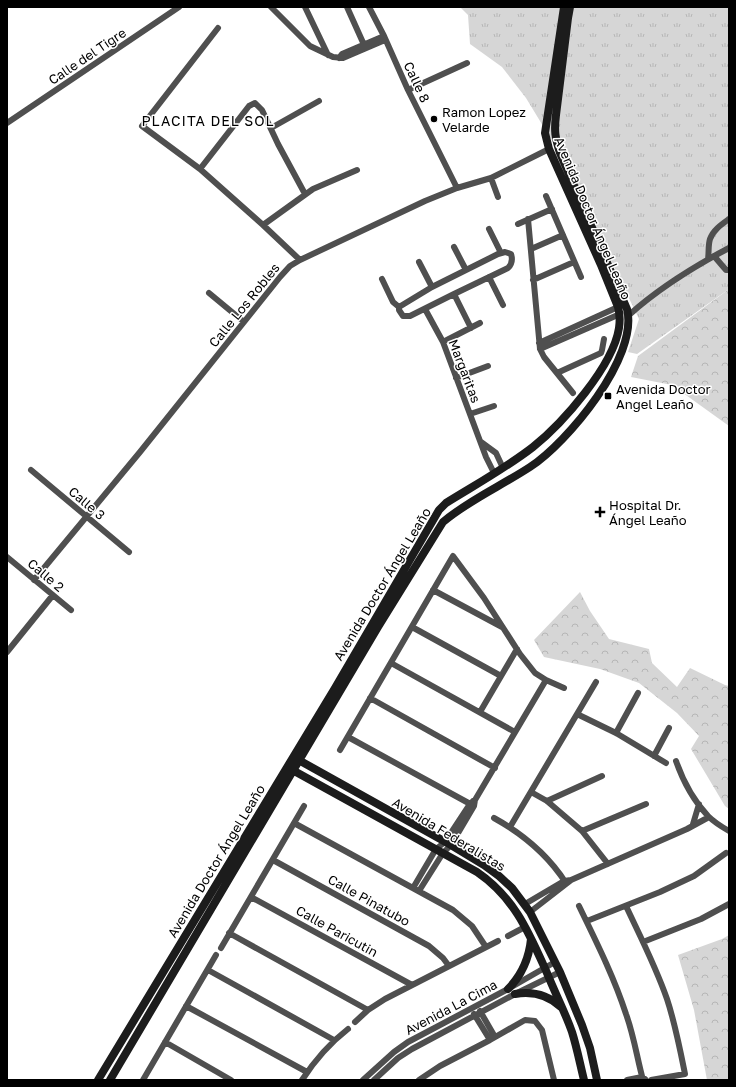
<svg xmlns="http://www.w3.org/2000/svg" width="736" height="1087" viewBox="0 0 736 1087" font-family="'Golos Text',sans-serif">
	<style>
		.forest { fill: url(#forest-crowns) }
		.park { fill: url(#park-tufts) }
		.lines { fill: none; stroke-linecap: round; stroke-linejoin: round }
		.street { stroke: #4f4f4f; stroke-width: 6 }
		.secondary { stroke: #1c1c1c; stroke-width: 8 }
		.poi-dot { fill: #000; stroke: #fff; stroke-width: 1.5 }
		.labels { text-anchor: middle; stroke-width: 3; stroke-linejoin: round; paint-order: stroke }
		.street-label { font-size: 13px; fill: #000; stroke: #fff }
		.poi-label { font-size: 13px; fill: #000; stroke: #fff; text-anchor: start }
		.neighbourhood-label { font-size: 14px; letter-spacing: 1px; fill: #000; stroke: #fff }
	</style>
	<defs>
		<pattern id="forest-crowns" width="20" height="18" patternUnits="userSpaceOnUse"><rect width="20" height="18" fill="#d6d6d6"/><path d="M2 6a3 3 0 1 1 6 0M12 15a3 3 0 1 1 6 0" fill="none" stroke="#b6b6b6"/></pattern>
		<pattern id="park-tufts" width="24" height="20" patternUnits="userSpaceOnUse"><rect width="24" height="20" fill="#d6d6d6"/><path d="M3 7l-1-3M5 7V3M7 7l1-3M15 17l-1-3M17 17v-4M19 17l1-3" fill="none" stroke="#b6b6b6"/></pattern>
	</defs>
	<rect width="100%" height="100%" fill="#fff"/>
	<path class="forest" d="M 729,289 L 729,426 L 672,385 L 631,377 L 638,356 Z
		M 580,592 L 590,611 L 609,639 L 649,649 L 652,663 L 677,687 L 690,668 L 725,685 L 729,686 L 729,809 L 725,806 L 691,749 L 699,736 L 677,713 L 639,683 L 600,669 L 544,657 L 534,640 Z
		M 729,935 L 729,1080 L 707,1080 L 694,1010 L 678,955 L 722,939 Z"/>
	<path class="park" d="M 460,7 L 729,7 L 729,289 L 637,354 L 628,352 L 639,319 L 557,149 L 526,98 L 502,67 L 470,44 L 468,15 Z"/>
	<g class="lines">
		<path class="street" d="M 271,7 L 310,46 L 333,57 L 343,58 L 385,40
			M 305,7 L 328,55
			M 347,7 L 365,47
			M 369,7 L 384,36 L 408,90 L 457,188
			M 218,28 L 142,126 L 200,169 L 263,225 L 300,260
			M 339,58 L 342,54 L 384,36
			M 408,90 L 467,63
			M 7,123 L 179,7
			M 271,128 L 319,101
			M 200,169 L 249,106 L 255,103 L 262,110 L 278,144 L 305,194
			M 491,178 L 498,197
			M 546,196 L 581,277
			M 528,219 L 540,349 L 544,357 L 573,393
			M 518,224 L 552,209
			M 263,225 L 313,189 L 357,170
			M 489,229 L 501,253
			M 454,247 L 466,270
			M 531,249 L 563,235
			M 714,256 L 726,270 L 729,270
			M 708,259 C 709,253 708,245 710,239 C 713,230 722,224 729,219
			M 419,262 L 432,287
			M 489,277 L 503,305
			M 382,279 L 393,302 L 399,307 L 399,310 L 403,316 L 410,316 L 454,294 L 508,268 C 512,264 513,260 511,254 L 505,252 L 498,254 L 432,287 L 399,307
			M 533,280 L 574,262
			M 209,293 L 244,322
			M 454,294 L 471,328
			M 425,309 L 443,342 L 486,457 L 494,473
			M 629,315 C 659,288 693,267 729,248
			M 443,342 L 480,323
			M 539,343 L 618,307
			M 540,349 L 620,314
			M 557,373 L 601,353 L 602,350 L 604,339
			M 456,378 L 488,366
			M 470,414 L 494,406
			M 481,442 L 496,453 L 503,468
			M 31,470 L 129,552
			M 7,557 L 71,610
			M 34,580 L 140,452 L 280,277 L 290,266 L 300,260 L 425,201 L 457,188 L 491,178 L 549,149
			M 433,590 L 502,627
			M 412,627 L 501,676
			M 7,652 L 53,595
			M 391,663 L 515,732
			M 370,698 L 495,768
			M 480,712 L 517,649
			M 577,714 L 616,733 L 666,763
			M 616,733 L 638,693
			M 348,737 L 474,806
			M 340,750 L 453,556 L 484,598 L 520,654 L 535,673 L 546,680 L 564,688
			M 654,756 L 669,728
			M 676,761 C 683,781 694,801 708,816 C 714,822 722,827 729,831
			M 531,792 L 547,801 L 582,831 L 608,864
			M 547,801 L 602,776
			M 494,818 C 523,834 548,855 566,883
			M 294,823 L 453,910 L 472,926 L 486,947
			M 693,824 L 699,804
			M 510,827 L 596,682
			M 582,831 L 646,804
			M 273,860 L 429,946 L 443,958 L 449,966
			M 413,888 L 436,849 L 445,842 L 470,804 L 473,801
			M 419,891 L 443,853 L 451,845 L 474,806 L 475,800 L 546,680
			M 251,897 L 412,985
			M 525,904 L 564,881 L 571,880 L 687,829 L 709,817
			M 579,906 C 596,941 614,977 626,1014 C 634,1036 637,1058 643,1080
			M 626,906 C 640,936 656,967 667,999 C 675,1023 680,1049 685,1074 L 651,1080
			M 530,912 L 570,881
			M 587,921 L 660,892 L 694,876 L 726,853
			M 229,933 L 368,1010
			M 508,936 L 525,927
			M 643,942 L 701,919 L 729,904
			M 221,948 L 304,806
			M 208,970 L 334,1040
			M 186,1006 L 307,1072
			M 480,1011 L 495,1037
			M 474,1014 L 490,1040
			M 355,1022 L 368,1010 L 385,999 L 498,941
			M 165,1042 L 231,1080
			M 143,1080 L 216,955
			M 302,1080 C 315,1060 330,1043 348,1029
			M 363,1080 L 394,1052 L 408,1042 L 508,989 L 555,962
			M 374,1080 L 398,1058 L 412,1049 L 515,994 L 560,972
			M 419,1080 L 440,1066 L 490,1040 L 525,1020 L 535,1021 L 542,1030 L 554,1080
			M 627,1080 L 642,1077 L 645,1079"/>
		<path class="secondary" d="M 295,758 L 451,845 L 484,865 L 499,876 L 512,888 L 530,912 L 560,972 L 582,1025 L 590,1048 L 597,1080
			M 289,769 L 296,772 L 477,872 C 515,898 529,933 547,973 C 555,993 565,1012 572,1032 C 577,1048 580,1064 584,1080
			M 508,989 C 522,975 529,959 531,939
			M 515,994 C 532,991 548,995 561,1007
			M 98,1080 L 335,688 L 439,510 L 446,503 C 475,485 506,468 533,447 C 563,423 613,366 619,328 C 620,321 620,314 618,307 L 601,265 L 549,149 L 545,133 L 564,7
			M 110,1080 L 378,627 L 443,522 C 469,500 501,486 530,467 C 567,443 639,357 627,309 L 560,153 C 555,137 554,131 556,115 L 568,18 L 570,7"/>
	</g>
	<g class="poi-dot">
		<circle cx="434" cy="119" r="4"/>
		<rect x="604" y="392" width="8" height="8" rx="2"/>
		<path d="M598 506h4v4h4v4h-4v4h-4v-4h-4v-4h4z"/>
	</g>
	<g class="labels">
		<g class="street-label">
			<text transform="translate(87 56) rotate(-34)" y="5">Calle del Tigre</text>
			<text transform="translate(417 82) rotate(65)" y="5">Calle 8</text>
			<text transform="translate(593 218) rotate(67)" y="5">Avenida Doctor Ángel Leaño</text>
			<text transform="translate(244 305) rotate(-51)" y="5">Calle Los Robles</text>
			<text transform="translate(465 371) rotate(69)" y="5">Margaritas</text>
			<text transform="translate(87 503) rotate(40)" y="5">Calle 3</text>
			<text transform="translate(46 575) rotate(40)" y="5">Calle 2</text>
			<text transform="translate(382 584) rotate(-59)" y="5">Avenida Doctor Ángel Leaño</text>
			<text transform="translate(449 834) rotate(31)" y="5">Avenida Federalistas</text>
			<text transform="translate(216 861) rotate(-59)" y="5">Avenida Doctor Ángel Leaño</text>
			<text transform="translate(369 900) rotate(29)" y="5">Calle Pinatubo</text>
			<text transform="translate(337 931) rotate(29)" y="5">Calle Paricutin</text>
			<text transform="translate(451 1007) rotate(-28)" y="5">Avenida La Cima</text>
		</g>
		<g class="poi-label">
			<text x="442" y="117">Ramon Lopez<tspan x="442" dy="15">Velarde</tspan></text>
			<text x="616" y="394">Avenida Doctor<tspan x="616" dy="15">Angel Leaño</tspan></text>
			<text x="609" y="510">Hospital Dr.<tspan x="609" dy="15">Ángel Leaño</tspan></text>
		</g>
		<g class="neighbourhood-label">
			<text x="208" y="126">PLACITA DEL SOL</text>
		</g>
	</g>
	<rect width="736" height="1087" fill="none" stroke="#000000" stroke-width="16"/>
</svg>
